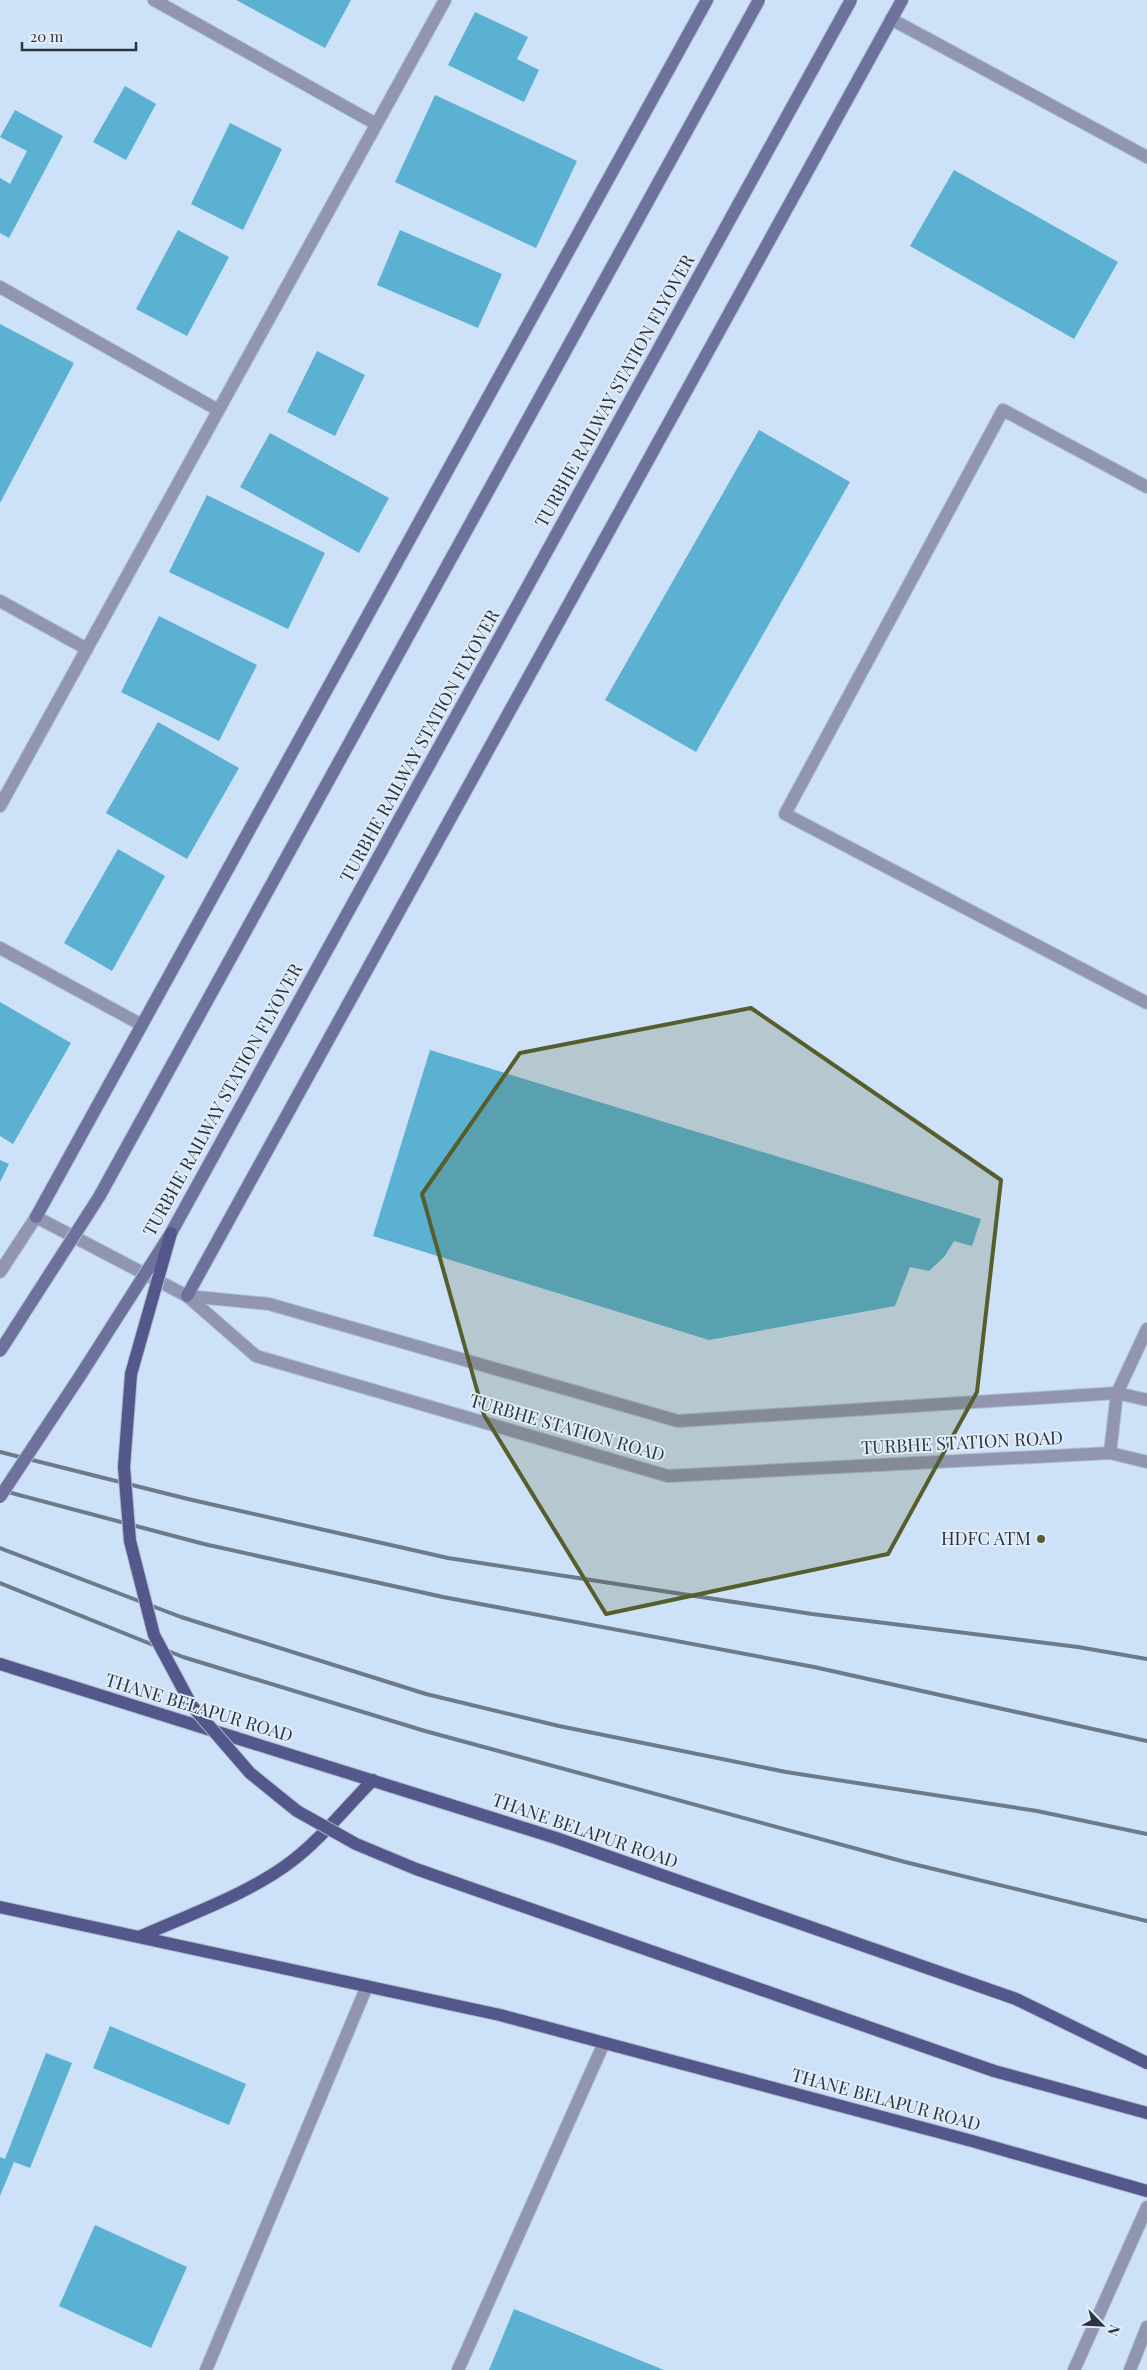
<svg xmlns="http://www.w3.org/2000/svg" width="1147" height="2370" viewBox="0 0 1147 2370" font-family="'Playfair Display',serif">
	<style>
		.building { fill: #5ab1d2 }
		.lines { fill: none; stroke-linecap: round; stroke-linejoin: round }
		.service-casing { stroke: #adbed3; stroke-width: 14 }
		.minor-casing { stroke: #adbed3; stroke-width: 14 }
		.tertiary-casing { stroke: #adbed3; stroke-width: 14 }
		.secondary-casing { stroke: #adbed3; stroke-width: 14 }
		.primary-casing { stroke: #adbed3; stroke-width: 14 }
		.service { stroke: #9195b2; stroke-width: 12 }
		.minor { stroke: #9195b2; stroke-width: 12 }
		.tertiary { stroke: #9195b2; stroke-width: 12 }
		.secondary { stroke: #6d719b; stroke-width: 12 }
		.primary { stroke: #54578a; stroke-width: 12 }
		.rail { stroke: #6e7a89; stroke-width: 4 }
		.secondary-bridge-casing { stroke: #adbed3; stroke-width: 14; stroke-linecap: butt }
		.primary-bridge-casing { stroke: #adbed3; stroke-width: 14; stroke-linecap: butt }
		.secondary-bridge { stroke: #6d719b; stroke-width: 12 }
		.primary-bridge { stroke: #54578a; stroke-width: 12 }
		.marked { fill: #575e2d; fill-opacity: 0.2; stroke: #575e2d; stroke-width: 4; stroke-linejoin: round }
		.poi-dot { fill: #575e2d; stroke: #e1edfb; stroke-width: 2 }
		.labels { text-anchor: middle; stroke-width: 4; stroke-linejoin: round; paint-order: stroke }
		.street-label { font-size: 18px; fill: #2d343d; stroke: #e1edfb }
		.poi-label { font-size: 18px; fill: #2d343d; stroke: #e1edfb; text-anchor: end }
	</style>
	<rect width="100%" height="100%" fill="#cde1f8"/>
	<path class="building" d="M 236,0 L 351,0 L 325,48 Z
		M 475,12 L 528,37 L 517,59 L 539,70 L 524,102 L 448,65 Z
		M 125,86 L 156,104 L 126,160 L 93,142 Z
		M 435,95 L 577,161 L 536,248 L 395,182 Z
		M 15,110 L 63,136 L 9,238 L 0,233 L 0,178 L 10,184 L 27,151 L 0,137 Z
		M 230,123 L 282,149 L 243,230 L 191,204 Z
		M 954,170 L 1118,262 L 1074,339 L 910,246 Z
		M 178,230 L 229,257 L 187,336 L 136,309 Z
		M 400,230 L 502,274 L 478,328 L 377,285 Z
		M 0,324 L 74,363 L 0,503 Z
		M 317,351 L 365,375 L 335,436 L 287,412 Z
		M 759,430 L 850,482 L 696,752 L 605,700 Z
		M 270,433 L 389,498 L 359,553 L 240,487 Z
		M 207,495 L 325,553 L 288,629 L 169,572 Z
		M 159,616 L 257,665 L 219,741 L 121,692 Z
		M 158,722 L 239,768 L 187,859 L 106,813 Z
		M 118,849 L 165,876 L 112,971 L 64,943 Z
		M 0,1002 L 71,1043 L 13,1144 L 0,1136 Z
		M 430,1050 L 981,1219 L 972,1246 L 954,1241 L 944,1257 L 929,1271 L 910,1267 L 895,1306 L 709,1340 L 373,1236 Z
		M 0,1160 L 9,1164 L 0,1182 Z
		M 110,2026 L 246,2084 L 229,2125 L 93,2068 Z
		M 46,2053 L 72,2063 L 30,2168 L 14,2162 L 0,2196 L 0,2157 L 5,2159 Z
		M 95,2225 L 187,2267 L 151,2348 L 59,2306 Z
		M 514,2309 L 664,2370 L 489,2370 Z"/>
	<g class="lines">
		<defs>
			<path id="service" d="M 891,19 L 1147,157
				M 1147,487 L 1003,410 L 785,814 L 1147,1003
				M 1110,1453 L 1117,1393 L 1147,1329
				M 206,2370 L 367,1986
				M 458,2370 L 604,2043
				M 1074,2370 L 1147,2207
				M 1130,2370 L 1147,2327"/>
			<path id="minor" d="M 154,0 L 376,124
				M 0,287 L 218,410
				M 0,601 L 87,649
				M 0,806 L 445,0
				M 0,948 L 142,1025
				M 0,1272 L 36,1217"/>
			<path id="tertiary" d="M 36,1217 L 187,1296 L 256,1356 L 668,1476 L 1110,1453 L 1147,1462
				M 187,1296 L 269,1304 L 678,1421 L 1117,1393 L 1147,1400"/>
			<path id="secondary" d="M 36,1217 L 707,0
				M 187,1296 L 902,0"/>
			<path id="primary" d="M 0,1664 L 556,1838 L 1016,1999 L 1147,2063
				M 0,1907 L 500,2015 L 972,2141 L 1147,2191
				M 139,1937 C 188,1915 249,1894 292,1861 C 322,1838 346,1807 373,1780
				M 994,2071 L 1147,2113"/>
		</defs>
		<use href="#service" class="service-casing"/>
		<use href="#minor" class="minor-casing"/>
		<use href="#tertiary" class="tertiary-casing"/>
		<use href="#secondary" class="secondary-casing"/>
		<use href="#primary" class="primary-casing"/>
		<use href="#service" class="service"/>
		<use href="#minor" class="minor"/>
		<use href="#tertiary" class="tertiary"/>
		<use href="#secondary" class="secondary"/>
		<use href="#primary" class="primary"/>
		<path class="rail" d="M 0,1452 L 188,1499 L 448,1558 L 812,1614 L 1078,1647 L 1147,1659
			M 0,1490 L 204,1544 L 443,1597 L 814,1667 L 1147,1741
			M 0,1548 L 181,1617 L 426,1694 L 559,1726 L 786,1772 L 1037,1811 L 1147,1834
			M 0,1583 L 183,1657 L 425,1731 L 905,1862 L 1147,1921"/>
		<defs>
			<path id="secondary-bridge" d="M 0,1351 L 99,1197 L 759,0
				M 0,1497 L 80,1376 L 171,1233 L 851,0"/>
			<path id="primary-bridge" d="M 171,1233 L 131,1374 L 124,1467 L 130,1541 L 154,1635 L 192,1706 L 250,1773 L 297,1811 L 356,1844 L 416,1869 L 994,2071"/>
		</defs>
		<use href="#secondary-bridge" class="secondary-bridge-casing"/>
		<use href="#primary-bridge" class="primary-bridge-casing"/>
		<use href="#secondary-bridge" class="secondary-bridge"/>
		<use href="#primary-bridge" class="primary-bridge"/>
	</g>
	<path class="marked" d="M 751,1008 L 1001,1180 L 977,1392 L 888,1554 L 606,1614 L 484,1415 L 422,1194 L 520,1053 Z"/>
	<circle class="poi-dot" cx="1041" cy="1539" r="5"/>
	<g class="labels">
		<g class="street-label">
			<text transform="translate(615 391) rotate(-61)" y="6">TURBHE RAILWAY STATION FLYOVER</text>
			<text transform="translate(420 746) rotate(-61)" y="6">TURBHE RAILWAY STATION FLYOVER</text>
			<text transform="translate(223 1100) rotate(-61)" y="6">TURBHE RAILWAY STATION FLYOVER</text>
			<text transform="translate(567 1428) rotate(16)" y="6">TURBHE STATION ROAD</text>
			<text transform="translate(962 1443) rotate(-3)" y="6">TURBHE STATION ROAD</text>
			<text transform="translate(199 1708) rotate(17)" y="6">THANE BELAPUR ROAD</text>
			<text transform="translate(585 1831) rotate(19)" y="6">THANE BELAPUR ROAD</text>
			<text transform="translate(886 2100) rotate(15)" y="6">THANE BELAPUR ROAD</text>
		</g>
		<g class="poi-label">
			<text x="1031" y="1545">HDFC ATM</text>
		</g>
	</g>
	<g transform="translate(1102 2325) rotate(114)" stroke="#e1edfb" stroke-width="4" paint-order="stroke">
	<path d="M0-4L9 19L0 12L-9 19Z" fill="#2d343d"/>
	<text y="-8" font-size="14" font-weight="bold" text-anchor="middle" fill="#2d343d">N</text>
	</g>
	<path d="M22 42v8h114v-8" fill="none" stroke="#2d343d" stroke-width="2.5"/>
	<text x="30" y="42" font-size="15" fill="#2d343d" stroke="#e1edfb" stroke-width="4" paint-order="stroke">20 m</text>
</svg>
